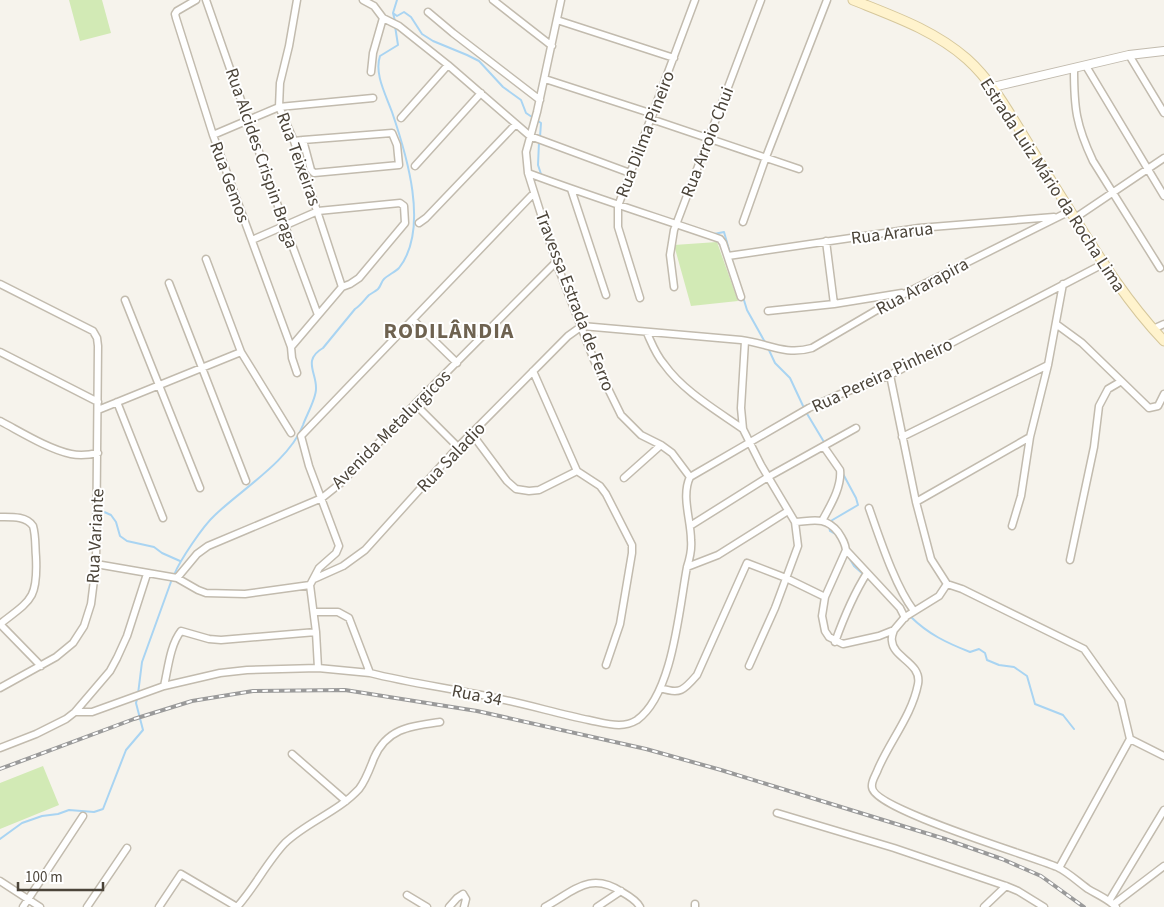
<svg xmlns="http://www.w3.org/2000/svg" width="1164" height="907" viewBox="0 0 1164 907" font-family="'Source Sans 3',sans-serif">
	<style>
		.green { fill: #d2eab5 }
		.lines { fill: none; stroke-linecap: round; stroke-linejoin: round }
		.stream { stroke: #a9d4f2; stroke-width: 2 }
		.minor-casing { stroke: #c2bbae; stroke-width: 9 }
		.tertiary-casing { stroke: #c2bbae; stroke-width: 10 }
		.secondary-casing { stroke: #d6c79b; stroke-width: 11 }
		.minor { stroke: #fff; stroke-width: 6 }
		.tertiary { stroke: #fff; stroke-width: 8 }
		.secondary { stroke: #fff3cd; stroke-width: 9 }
		.rail-casing { stroke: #9a9a9a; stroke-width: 4 }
		.rail { stroke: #fff; stroke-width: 2; stroke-dasharray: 5.5; stroke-linecap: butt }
		.labels { text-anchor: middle; stroke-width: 4; stroke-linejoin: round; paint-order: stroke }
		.street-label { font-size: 18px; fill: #4b4439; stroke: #fff }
		.district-label { font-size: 22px; font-weight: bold; letter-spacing: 1px; fill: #6e6250; stroke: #fff }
	</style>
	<rect width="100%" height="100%" fill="#f6f3ec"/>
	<path class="green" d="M 69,0 L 102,0 L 111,33 L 80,41 Z
		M 717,242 L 738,301 L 691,306 L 674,245 Z
		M 43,766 L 59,805 L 0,829 L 0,783 Z"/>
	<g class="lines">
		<path class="stream" d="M 393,13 L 397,16 L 404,12 L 411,17 L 422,34 L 433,41 L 467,55 L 479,61 L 503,87 L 521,100 L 526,113 L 541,123 L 540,137
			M 395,21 L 393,13 L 397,0
			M 539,142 L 538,165 L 542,177
			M 714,234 L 724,232 L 735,271
			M 743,297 L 747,310 L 766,344
			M 768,348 L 775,363 L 790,378 L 804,408
			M 806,412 L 824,442
			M 102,511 L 111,515 L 116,522 L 120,536 L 127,541 L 154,547 L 162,553 L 180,561
			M 829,522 L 858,505 L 856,498 L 842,472
			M 829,526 L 830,531 L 837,535
			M 847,554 L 854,566 L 872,582
			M 174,575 C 180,560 203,526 215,515 C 241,490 290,460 303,425 C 306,416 316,399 316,389 C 317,373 302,360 323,348 L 355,309 C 361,305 364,300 369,295 C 372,293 376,291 378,289 C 381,286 381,282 384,279 C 388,275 395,272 399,268 C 430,229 406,153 392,112 C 386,95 374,74 380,56 L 398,45 L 395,26
			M 911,617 C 928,634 947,643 970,652 L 979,649 L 985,653 L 987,660 L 999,665 L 1014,667 L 1027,676 L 1035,704 L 1063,715 L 1074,729
			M 138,694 L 142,662 L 172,579
			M 0,839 L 22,823 L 42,816 L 58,814 L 69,810 L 94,812 L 103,809 L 126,750 L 143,730 L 136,703 L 137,699"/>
		<defs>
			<path id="minor" d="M 196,0 L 177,11 L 175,14 L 176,18 L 213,135 L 291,347 L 292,358 L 297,373
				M 206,0 L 285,226 L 318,315
				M 297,0 L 289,46 L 280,83 L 279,107 L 294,141 L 342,287
				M 363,0 L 374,6 L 383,18 L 399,26 L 448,65 L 530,136 L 630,173
				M 493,0 L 552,46
				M 561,0 L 537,112 L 526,152 L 528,173 L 556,262 L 594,360 L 621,415 L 641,435 L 661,445 L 672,453 L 690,477
				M 428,12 L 453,33 L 540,100
				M 557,20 L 674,58
				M 1129,55 L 1164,113
				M 1086,66 L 1164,196
				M 1074,69 C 1074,108 1076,125 1093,161 L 1160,268
				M 371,72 L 373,53 L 383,18
				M 545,79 L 653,114
				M 401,118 L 448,65
				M 651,119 L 799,169
				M 213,135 L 279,107 L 373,98
				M 294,141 L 303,140 L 392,133 L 397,145 L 399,165 L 314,173 L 311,170 L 303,140
				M 415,166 L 481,93
				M 528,173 C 592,197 656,217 720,239 L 723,243 L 741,297
				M 571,189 L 606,295
				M 1075,218 L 1164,158
				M 743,222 L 766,157 L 827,0
				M 419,223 L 426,218 L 515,125
				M 252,240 L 318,211 L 400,203 L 404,206 L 405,223 L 359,278 L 350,284 L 342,287 L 291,347
				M 826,241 L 834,304
				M 728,256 L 919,228 L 1054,217
				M 206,259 L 241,352 L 291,433
				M 169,283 L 246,481
				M 0,284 L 93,331 L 97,338 L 98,346 L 96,564 L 91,604 L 84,626 L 73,643 L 56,657 L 0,688
				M 674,287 L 670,255 L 674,230 L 761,0
				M 640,298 L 618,227 L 618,206 L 695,0
				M 125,300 L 200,488
				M 768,311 L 834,304 L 902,293
				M 413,320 L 457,363
				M 1056,324 L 1082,343 L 1149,408 L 1158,406 L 1164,394
				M 582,326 C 635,331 688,335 741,340 C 767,343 785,356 812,348 L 906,293 L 1070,211
				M 1153,329 L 1164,324
				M 647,333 C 652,344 656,355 664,364 C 683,391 716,410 743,429
				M 745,341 L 741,408 L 743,429 L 761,465 L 795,522 L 798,546 L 775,608 L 749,666
				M 0,352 L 98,402
				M 533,371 L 577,471
				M 890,375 L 916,502 L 931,559 L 947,584 L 962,589 L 1084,649 L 1121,701 L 1130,739
				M 117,402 L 163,518
				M 415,404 L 458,447
				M 98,410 L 241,352
				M 0,421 C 21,432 48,449 71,454 C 80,456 89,455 98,453
				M 472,434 L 507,481 L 516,489 L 529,491 L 539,490 L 577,471
				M 902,437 L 1048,365
				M 577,471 L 600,486 L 606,494 L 632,545 L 632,553 L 620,624 L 606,665
				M 690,477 L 809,408 L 838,395 L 890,375 L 1103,264
				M 624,478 L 661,445
				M 916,502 L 1030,437
				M 869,508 C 880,539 895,586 914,611
				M 0,517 C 12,517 26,516 33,526 C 36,536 35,547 36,557 C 38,599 31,600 0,624
				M 822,521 C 830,506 842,487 840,470 L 824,447
				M 795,522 C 813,521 825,516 838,532 C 842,538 845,542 846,550 L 825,597 L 822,616 L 825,631 L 829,637 L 843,644 L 879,636 L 894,630 L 905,617 L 939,596 L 947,584
				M 690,526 L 768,477 L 856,428
				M 1012,526 L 1021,496 L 1030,437 L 1048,365 L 1063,284
				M 846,550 L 900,608 L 905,618
				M 1070,560 L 1094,447 L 1099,406 L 1108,389 L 1120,382
				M 96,564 L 177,578 L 198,590 L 206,593 L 245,594 L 310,585
				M 687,567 L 718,555 L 788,511
				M 177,578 L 197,554 L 208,546 L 322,498 L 342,482 L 415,404 L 556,262
				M 314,579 L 343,566 L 365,550 L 458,447 L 568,336 L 582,326
				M 314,612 L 338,612 L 349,618 L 370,673 C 413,684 457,689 500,699 C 530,705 559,714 589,720 C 599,722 609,725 619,725 C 625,725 632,723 637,720 C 673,694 679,609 687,567 C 690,558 692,550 691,540 C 691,520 681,496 690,477
				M 0,624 L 41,666
				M 894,630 C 893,633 891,637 892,641 C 893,658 922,663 918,684 C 912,715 890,741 878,769 C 876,775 871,781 872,787 C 872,809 1032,856 1057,867 C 1068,872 1078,882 1088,889 C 1098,895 1108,899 1116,907
				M 835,642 C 844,617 853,595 867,573
				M 318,668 L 316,632 L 310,585 L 319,568 L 336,553 L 339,546 L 309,466 L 301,436 L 534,193
				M 164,686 C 168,669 170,645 181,631 L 209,639 L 221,640 L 316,632
				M 661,688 C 680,695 684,690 697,675 L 747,563 L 786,578 L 825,597
				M 75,712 L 92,712 L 164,686 L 220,673 L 247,670 L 318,668 L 370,673
				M 1130,739 L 1164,756
				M 0,748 L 36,734 L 66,719 L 75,712 L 110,671 L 117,658 L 127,636 L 147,574
				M 292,754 L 346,801
				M 777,813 L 894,848 L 1006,886 L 1018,891 L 1044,907
				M 1059,868 L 1130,739
				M 0,881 L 40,907
				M 407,895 L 427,907
				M 1109,901 L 1164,810
				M 1114,904 L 1164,866
				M 23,907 L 83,816
				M 87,907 L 127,848
				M 159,907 L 181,874 L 237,907
				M 237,907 C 255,887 267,862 285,843 C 307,822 338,812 359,789 C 366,780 370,768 374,758 C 387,728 411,726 440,722
				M 449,907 L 457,898 L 463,894 L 466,899 L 464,907
				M 545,907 C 574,891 590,871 622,892 C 629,896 637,901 640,907
				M 597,907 L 621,891
				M 695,907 L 695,904
				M 984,907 L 1006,886"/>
			<path id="tertiary" d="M 993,87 L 1129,55 L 1164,51"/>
			<path id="secondary" d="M 853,0 C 893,16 934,30 967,59 C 995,84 1013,120 1033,151 C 1045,171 1057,190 1069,209 C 1098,255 1126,301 1164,341"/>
		</defs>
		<use href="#minor" class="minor-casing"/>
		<use href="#tertiary" class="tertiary-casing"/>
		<use href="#secondary" class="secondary-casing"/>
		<use href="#minor" class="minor"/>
		<use href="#tertiary" class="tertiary"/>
		<use href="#secondary" class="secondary"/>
		<defs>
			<path id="rail" d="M 0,769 L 134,719 L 192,701 L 253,691 L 345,690 L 477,711 L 646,749 L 721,770 L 945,839 L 1002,859 L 1041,876 L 1084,907"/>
		</defs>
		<use href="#rail" class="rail-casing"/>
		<use href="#rail" class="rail"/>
	</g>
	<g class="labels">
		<g class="street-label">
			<text transform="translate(645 134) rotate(-69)" y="6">Rua Dilma Pineiro</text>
			<text transform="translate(707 142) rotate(-69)" y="6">Rua Arroio Chui</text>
			<text transform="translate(262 158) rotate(71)" y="6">Rua Alcides Crispin Braga</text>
			<text transform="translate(299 159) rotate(70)" y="6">Rua Teixeiras</text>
			<text transform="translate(230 182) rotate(70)" y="6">Rua Gemos</text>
			<text transform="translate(1053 185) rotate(57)" y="6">Estrada Luiz Mário da Rocha Lima</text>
			<text transform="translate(892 233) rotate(-7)" y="6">Rua Ararua</text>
			<text transform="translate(922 286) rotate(-28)" y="6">Rua Ararapira</text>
			<text transform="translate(575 301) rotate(69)" y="6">Travessa Estrada de Ferro</text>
			<text transform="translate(882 375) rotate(-25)" y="6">Rua Pereira Pinheiro</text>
			<text transform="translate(391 429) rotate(-45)" y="6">Avenida Metalurgicos</text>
			<text transform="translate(451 457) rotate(-46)" y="6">Rua Saladio</text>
			<text transform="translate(95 536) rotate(-87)" y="6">Rua Variante</text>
			<text transform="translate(477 695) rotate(11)" y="6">Rua 34</text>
		</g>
		<g class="district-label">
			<text x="449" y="338">RODILÂNDIA</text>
		</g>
	</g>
	<path d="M18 882v8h85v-8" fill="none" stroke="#4b4439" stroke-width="2.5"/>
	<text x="25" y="882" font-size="15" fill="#4b4439" stroke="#ffffff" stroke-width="4" paint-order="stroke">100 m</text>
</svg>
